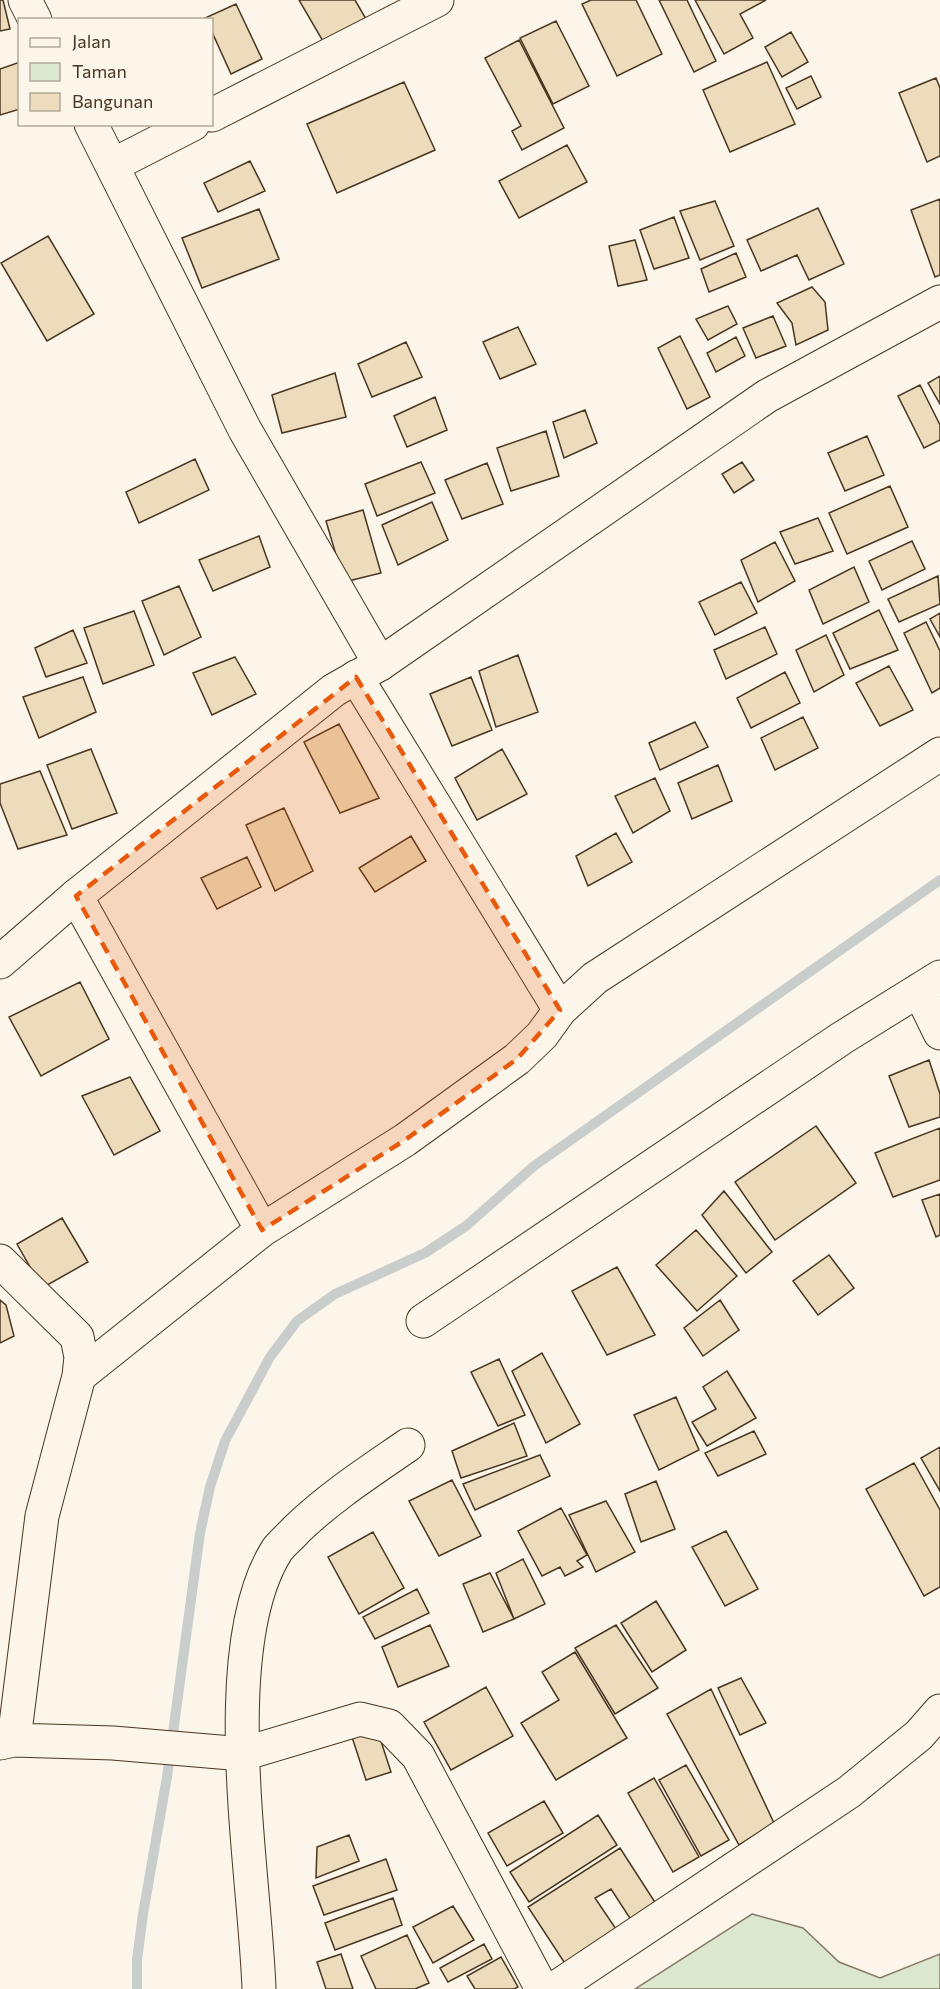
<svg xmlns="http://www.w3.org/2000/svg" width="940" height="1989" viewBox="0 0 940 1989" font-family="Commissioner,sans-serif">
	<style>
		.green { fill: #dce7d0; stroke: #887966; stroke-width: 1.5 }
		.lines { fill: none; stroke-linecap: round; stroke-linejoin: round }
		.stream { stroke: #c9cecd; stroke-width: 10 }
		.building { fill: #ecdcbc; stroke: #4a3520; stroke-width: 1.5 }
		.minor-casing { stroke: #4a3520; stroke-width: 35 }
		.major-casing { stroke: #4a3520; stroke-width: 35 }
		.minor { stroke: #fbf6e9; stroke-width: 33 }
		.major { stroke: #fbf6e9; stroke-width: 33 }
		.marked { fill: #e8590c; fill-opacity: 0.2; stroke: #e8590c; stroke-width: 4.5; stroke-dasharray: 12 8; stroke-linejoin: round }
	</style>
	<rect width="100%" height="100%" fill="#fbf6e9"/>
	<path class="green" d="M 752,1914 L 803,1928 L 839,1962 L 880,1978 L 940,1954 L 940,1989 L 635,1989 Z"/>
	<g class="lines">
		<path class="stream" d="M 137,1989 L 137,1960 L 143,1914 L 167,1777 L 200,1533 L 210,1487 L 225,1441 L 270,1357 L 297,1321 L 335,1294 L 425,1253 L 466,1226 L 534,1166 L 940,880"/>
	</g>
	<path class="building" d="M 0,0 L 3,0 L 10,29 L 0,31 Z
		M 299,0 L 355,0 L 366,19 L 324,43 Z
		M 591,0 L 636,0 L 662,54 L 617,76 L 582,4 Z
		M 659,0 L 687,0 L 716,61 L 694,72 Z
		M 695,0 L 766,0 L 740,14 L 753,38 L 724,54 Z
		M 236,4 L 262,59 L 231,74 L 212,32 L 212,20 L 205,18 Z
		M 556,21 L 589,86 L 553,104 L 520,38 Z
		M 791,32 L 808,62 L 782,77 L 765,47 Z
		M 519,40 L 564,128 L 522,150 L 512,131 L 521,126 L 485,58 Z
		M 20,62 L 20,109 L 0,115 L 0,69 Z
		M 767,62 L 795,124 L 730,152 L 703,90 Z
		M 811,76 L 821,97 L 797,109 L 786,88 Z
		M 936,78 L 940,88 L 940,156 L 927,162 L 899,93 Z
		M 404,82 L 435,150 L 337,193 L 307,124 Z
		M 567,145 L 587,182 L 519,218 L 499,181 Z
		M 250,161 L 265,191 L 218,212 L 204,183 Z
		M 940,199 L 940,275 L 935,277 L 911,210 Z
		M 715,201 L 734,246 L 700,260 L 680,211 Z
		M 818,208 L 844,264 L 809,280 L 797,255 L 761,271 L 747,240 Z
		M 259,209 L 279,259 L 202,288 L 182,238 Z
		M 674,217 L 689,258 L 654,269 L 640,230 Z
		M 48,236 L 94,314 L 47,341 L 1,263 Z
		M 635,240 L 647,280 L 618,286 L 609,246 Z
		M 736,253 L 746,277 L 709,292 L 701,269 Z
		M 812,287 L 825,302 L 828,330 L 796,345 L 792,323 L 777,303 Z
		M 728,306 L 737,324 L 708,340 L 696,319 Z
		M 773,316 L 786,346 L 756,358 L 743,328 Z
		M 518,327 L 536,364 L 500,379 L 483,342 Z
		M 680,336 L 710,397 L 687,409 L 658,348 Z
		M 736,337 L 745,356 L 716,372 L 707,353 Z
		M 406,342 L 422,377 L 372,397 L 358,364 Z
		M 335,373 L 346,417 L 282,433 L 272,395 Z
		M 940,376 L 940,404 L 928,383 Z
		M 920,385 L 940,425 L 940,440 L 924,448 L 898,396 Z
		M 435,397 L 447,430 L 407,447 L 394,416 Z
		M 585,410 L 597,443 L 564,458 L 553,422 Z
		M 546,431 L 559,476 L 511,491 L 497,448 Z
		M 867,436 L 884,475 L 845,491 L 828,453 Z
		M 195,459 L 209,490 L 139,523 L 126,492 Z
		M 421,462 L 435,493 L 377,516 L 365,484 Z
		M 742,462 L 754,480 L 734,493 L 722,474 Z
		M 487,463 L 503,504 L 462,519 L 445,480 Z
		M 890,486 L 908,527 L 847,554 L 829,513 Z
		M 432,502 L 448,540 L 398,565 L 382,525 Z
		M 363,510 L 381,573 L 344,582 L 326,521 Z
		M 818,518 L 833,551 L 795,564 L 780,532 Z
		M 259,536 L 270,567 L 213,591 L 199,560 Z
		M 912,541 L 925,569 L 882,590 L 869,561 Z
		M 775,542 L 795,581 L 758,602 L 741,560 Z
		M 854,567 L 869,602 L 823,624 L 809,590 Z
		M 938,576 L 940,604 L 899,622 L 888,599 Z
		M 741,582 L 757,613 L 715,635 L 699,602 Z
		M 179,586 L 201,637 L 164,655 L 142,601 Z
		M 879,610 L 898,650 L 850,669 L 833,633 Z
		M 134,611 L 154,665 L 103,684 L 84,628 Z
		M 940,613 L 940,637 L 930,619 Z
		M 926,622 L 940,651 L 940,688 L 932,693 L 904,633 Z
		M 765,627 L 777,654 L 726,679 L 714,650 Z
		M 73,630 L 87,663 L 46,677 L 35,648 Z
		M 826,635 L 844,675 L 814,692 L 796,650 Z
		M 518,655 L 538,712 L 496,727 L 479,671 Z
		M 235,657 L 256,694 L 212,715 L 193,673 Z
		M 889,666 L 913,710 L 880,726 L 856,683 Z
		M 785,672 L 800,703 L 751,728 L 737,698 Z
		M 83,677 L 96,712 L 39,738 L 23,697 Z
		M 471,677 L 492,730 L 452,746 L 430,694 Z
		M 803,717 L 818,748 L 775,770 L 761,738 Z
		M 695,722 L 708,747 L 660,770 L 649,743 Z
		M 339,724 L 379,798 L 340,813 L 304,742 Z
		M 91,749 L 117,813 L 72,829 L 47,765 Z
		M 502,749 L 527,794 L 477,820 L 455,778 Z
		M 718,765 L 732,801 L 692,819 L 678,783 Z
		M 40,771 L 67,835 L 18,849 L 0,803 L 0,784 Z
		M 655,778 L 670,811 L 633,833 L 615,796 Z
		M 284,808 L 313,871 L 275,891 L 246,825 Z
		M 616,833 L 632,862 L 588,886 L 576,856 Z
		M 411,836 L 426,861 L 375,892 L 359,868 Z
		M 247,857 L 261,887 L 217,909 L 201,878 Z
		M 80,982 L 109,1039 L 41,1076 L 9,1017 Z
		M 929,1060 L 940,1094 L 940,1117 L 909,1127 L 889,1076 Z
		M 130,1077 L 160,1131 L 114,1155 L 82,1096 Z
		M 816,1126 L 856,1183 L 775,1240 L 735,1182 Z
		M 940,1128 L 940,1180 L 893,1197 L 875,1153 Z
		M 724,1191 L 772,1252 L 746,1273 L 702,1215 Z
		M 940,1194 L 940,1235 L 936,1237 L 922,1200 Z
		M 62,1218 L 88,1262 L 42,1288 L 17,1244 Z
		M 696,1230 L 737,1276 L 697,1311 L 656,1265 Z
		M 829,1255 L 854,1288 L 818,1315 L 793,1281 Z
		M 617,1267 L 655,1335 L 607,1355 L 572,1291 Z
		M 0,1300 L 6,1305 L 14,1336 L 0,1343 Z
		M 720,1300 L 739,1330 L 703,1356 L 684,1328 Z
		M 542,1353 L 580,1424 L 546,1443 L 512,1371 Z
		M 499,1359 L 525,1415 L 498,1426 L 471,1372 Z
		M 727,1371 L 756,1418 L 707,1446 L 692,1422 L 716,1409 L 703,1387 Z
		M 676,1397 L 699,1450 L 659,1470 L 634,1415 Z
		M 514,1423 L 527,1456 L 461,1478 L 452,1451 Z
		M 754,1431 L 766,1454 L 718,1476 L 705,1453 Z
		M 940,1447 L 940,1491 L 921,1458 Z
		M 540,1455 L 550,1476 L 475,1510 L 463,1484 Z
		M 914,1463 L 940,1510 L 940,1587 L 924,1596 L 866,1489 Z
		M 452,1480 L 481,1536 L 439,1556 L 409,1501 Z
		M 656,1481 L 675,1529 L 641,1542 L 625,1494 Z
		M 606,1501 L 635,1552 L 596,1572 L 569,1515 Z
		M 561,1508 L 587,1555 L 577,1561 L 583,1567 L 565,1576 L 560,1567 L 542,1576 L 518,1531 Z
		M 726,1531 L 758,1589 L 725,1606 L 692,1547 Z
		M 373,1532 L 404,1588 L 359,1614 L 328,1557 Z
		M 523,1559 L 545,1604 L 514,1619 L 496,1573 Z
		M 490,1573 L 514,1619 L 483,1632 L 463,1584 Z
		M 417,1589 L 429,1613 L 375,1639 L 363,1617 Z
		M 656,1601 L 686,1650 L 652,1672 L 621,1623 Z
		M 430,1625 L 449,1666 L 398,1687 L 382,1647 Z
		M 616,1625 L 658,1688 L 615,1714 L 575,1648 Z
		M 575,1652 L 627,1738 L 556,1780 L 521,1723 L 559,1700 L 542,1672 Z
		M 741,1678 L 766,1723 L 740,1735 L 718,1688 Z
		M 486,1687 L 513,1736 L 451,1770 L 424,1722 Z
		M 711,1689 L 774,1823 L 739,1845 L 667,1714 Z
		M 377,1729 L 391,1772 L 366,1780 L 352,1737 Z
		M 686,1765 L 729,1840 L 701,1856 L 659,1780 Z
		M 654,1778 L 699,1857 L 673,1872 L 628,1793 Z
		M 544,1801 L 563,1833 L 507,1866 L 488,1833 Z
		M 598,1815 L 617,1845 L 529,1902 L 510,1872 Z
		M 349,1835 L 359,1861 L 316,1878 L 317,1847 Z
		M 620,1848 L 660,1910 L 635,1926 L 611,1889 L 595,1898 L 618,1932 L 566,1965 L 528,1907 Z
		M 386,1859 L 397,1890 L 324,1915 L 313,1886 Z
		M 393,1898 L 402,1925 L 335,1950 L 325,1923 Z
		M 453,1906 L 474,1940 L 433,1963 L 413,1927 Z
		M 407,1935 L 429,1983 L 415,1989 L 376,1989 L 361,1956 Z
		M 484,1944 L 492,1959 L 448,1982 L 440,1968 Z
		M 341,1954 L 353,1989 L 326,1989 L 317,1962 Z
		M 501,1957 L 518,1987 L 514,1989 L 475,1989 L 467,1976 Z"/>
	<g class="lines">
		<defs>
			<path id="minor" d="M 25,0 L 35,20
				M 212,115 L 437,0
				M 91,124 L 245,430 L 380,664
				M 113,165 L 193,124
				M 356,677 L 560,1010 L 595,978 L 940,754
				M 76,896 L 262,1230
				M 919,990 L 940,1033
				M 0,1261 L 77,1337 L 81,1357 L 79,1376 L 42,1516 L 14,1740
				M 423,1321 L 842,1038 L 940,977
				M 79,1376 L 262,1230 L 405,1140 L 517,1059 L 542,1035 L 560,1010
				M 0,1743 L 14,1740 L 113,1743 L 243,1754 L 360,1719 L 389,1726 L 418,1756 L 542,1989
				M 259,1989 C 255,1872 214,1649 277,1550 C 282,1543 290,1537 296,1530 C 330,1497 369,1472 408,1445
				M 554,1989 L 849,1792 L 919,1735 L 940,1711"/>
			<path id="major" d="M 0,962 L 76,896 L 334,690 L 380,664 L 767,396 L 940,302"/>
		</defs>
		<use href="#minor" class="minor-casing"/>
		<use href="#major" class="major-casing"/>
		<use href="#minor" class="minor"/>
		<use href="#major" class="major"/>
	</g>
	<path class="marked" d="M 356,677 L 560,1010 L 517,1059 L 405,1140 L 262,1230 L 76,896 Z"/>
	<rect x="18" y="18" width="195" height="108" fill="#fbf6e9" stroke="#b4a999" stroke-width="1.5"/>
	<rect x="30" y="38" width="30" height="9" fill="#fbf6e9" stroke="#b4a999" stroke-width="1.5"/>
	<text x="72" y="48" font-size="18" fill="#4a3520">Jalan</text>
	<rect x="30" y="63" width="30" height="18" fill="#dce7d0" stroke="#b4a999" stroke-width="1.5"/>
	<text x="72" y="78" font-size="18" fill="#4a3520">Taman</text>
	<rect x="30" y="93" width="30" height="18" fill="#ecdcbc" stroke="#b4a999" stroke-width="1.5"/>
	<text x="72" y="108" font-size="18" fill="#4a3520">Bangunan</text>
</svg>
